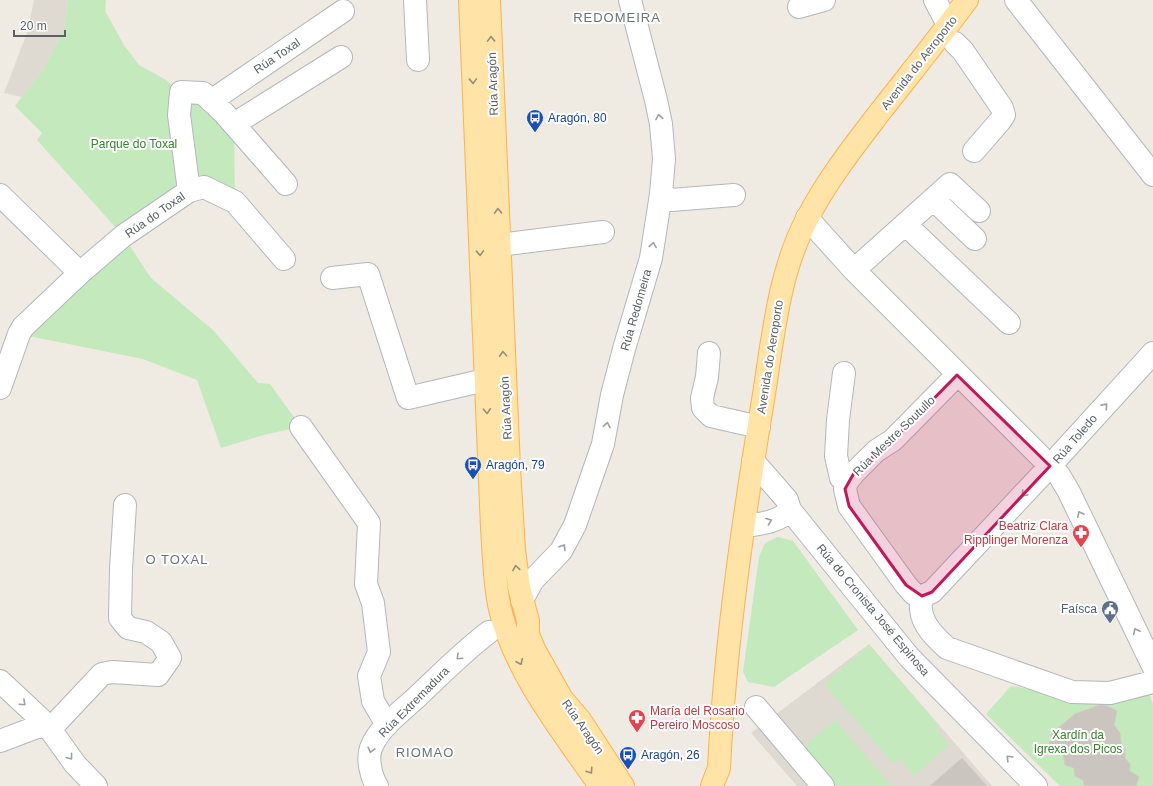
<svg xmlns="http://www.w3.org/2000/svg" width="1153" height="786" viewBox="0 0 1153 786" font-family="Arial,sans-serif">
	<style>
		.education { fill: #dfdad1 }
		.green { fill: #c3e9bc }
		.building { fill: #cac5bf; stroke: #d4cbc0 }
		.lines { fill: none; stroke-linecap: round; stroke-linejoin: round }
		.minor-casing { stroke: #b3b7bb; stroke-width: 24 }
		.major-casing { stroke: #ffb14c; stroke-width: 24 }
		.minor { stroke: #fff; stroke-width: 22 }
		.major { stroke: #ffe3a7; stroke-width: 22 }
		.oneway { stroke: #948e7c }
		.oneway2 { stroke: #9da0a3 }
		.marked { fill: #c2185b; fill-opacity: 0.2; stroke: #c2185b; stroke-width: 3; stroke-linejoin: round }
		.labels { text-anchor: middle; stroke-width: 4; stroke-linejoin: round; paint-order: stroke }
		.street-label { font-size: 12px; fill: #5b6165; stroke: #fff }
		.transit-label { font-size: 12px; fill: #164399; stroke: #fff; text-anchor: start }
		.park-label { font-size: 12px; fill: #35832c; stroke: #fff }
		.health-label { font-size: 12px; fill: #be3a42; stroke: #fff; text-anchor: end }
		.service-label { font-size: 12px; fill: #4e5e75; stroke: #fff; text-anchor: end }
		.neighbourhood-label { font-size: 13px; letter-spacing: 1px; fill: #6b7377; stroke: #fff }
	</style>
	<rect width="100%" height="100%" fill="#efeae2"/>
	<path class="education" d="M 34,0 L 68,0 L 64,30 L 44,68 L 22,97 L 4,93 L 27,33 Z
		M 869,644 L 992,786 L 797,786 L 751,733 Z"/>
	<path class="green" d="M 68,0 L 106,0 L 105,11 L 124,45 L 139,65 L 166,80 L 181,92 L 234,124 L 235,202 L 204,187 L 124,237 L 151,278 L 214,331 L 258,383 L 270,384 L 301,427 L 267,434 L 221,448 L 197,380 L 143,359 L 19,334 L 117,229 L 37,140 L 42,133 L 15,106 L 44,68 L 64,30 Z
		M 778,537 L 793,541 L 858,630 L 774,687 L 748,682 L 743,672 L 759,557 L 765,543 Z
		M 869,645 L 939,726 L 936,729 L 949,745 L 914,776 L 900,759 L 894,764 L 824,684 Z
		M 1011,686 L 1094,700 L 1149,693 L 1153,704 L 1153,786 L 1060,786 L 986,714 Z
		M 835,720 L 892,786 L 831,786 L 800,751 Z"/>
	<path class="building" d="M 1100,705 L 1105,705 L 1117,711 L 1114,725 L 1120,733 L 1121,743 L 1125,749 L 1125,758 L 1130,764 L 1130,771 L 1139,777 L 1136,786 L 1084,786 L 1083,780 L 1075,776 L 1074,768 L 1065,765 L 1063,754 L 1048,749 L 1052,733 L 1075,714 Z
		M 962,758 L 987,786 L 930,786 Z"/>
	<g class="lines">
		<defs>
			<path id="minor" d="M 415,0 L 418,60
				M 935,0 L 948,25
				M 1016,0 L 1153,175
				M 799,7 L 824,0
				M 955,43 L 963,51 L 1002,108 L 1004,115 L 1000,121 L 974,151
				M 211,101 L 343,11
				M 234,124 L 341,57
				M 189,191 L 179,115 L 181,92 L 203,93 L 224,113 L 286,184
				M 661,194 L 671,200 L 734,195
				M 0,195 L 80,273
				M 933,199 L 975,239
				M 807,218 L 854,270 L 1059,475 L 1069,492 L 1153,666
				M 905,224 L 1009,323
				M 499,245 L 603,232
				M 854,270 L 950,184 L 979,211
				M 332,278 L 368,274 L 408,398 L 485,380
				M 709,353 L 707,377 L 702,398 L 703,408 L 711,416 L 759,427
				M 844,373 L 838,420 L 836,456 L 841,478 L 847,482
				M 0,388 L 19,334 L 23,327 L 80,273 L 123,236 L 189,191 L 204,187 L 235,202 L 284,259
				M 301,427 L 369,523 L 366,584 L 373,603 L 379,652 L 369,676 L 373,701 L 387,725
				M 753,461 L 787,500 L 790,510 L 909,657 L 1036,786
				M 745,526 C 760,524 779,522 790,510
				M 922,596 L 932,592 L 1050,466 L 1153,353
				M 922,596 L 914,594 L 906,585 L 849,506 L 845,489 L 847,482 L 854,473 L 876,451 L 893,440 L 957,375
				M 922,596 C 922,600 920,605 921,609 C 922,625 936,638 947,648 L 1072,692 L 1110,693 L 1153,682
				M 522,600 L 533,580 L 561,551 L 575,525 L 603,444 L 612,395 L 624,349 L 651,258 L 661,194 L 664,159 L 661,124 L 656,100 L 630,0
				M 0,681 L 47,725 L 75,764 L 96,786
				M 756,707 L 823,786
				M 0,741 L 37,727 L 54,725 L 102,674 L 112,672 L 158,675 L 170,658 L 161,642 L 146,632 L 128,628 L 120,618 L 121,569 L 125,505
				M 377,786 C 371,777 367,758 371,748 C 379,727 402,711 418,696 C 441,674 464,651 489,632"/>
			<path id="major" d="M 470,0 L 492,528 C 494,555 494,583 500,609 C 515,673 563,732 600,786
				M 489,0 L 509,468 L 514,550 L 519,587 L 528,621 L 528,634 L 534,649 L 562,699 L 580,720 L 623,786
				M 712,786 L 719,768 C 725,645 743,522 763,400 C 773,339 778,274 807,219 C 827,180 854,146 880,112 C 909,75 939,38 967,0"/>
		</defs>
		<use href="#minor" class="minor-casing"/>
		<use href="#major" class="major-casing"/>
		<use href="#minor" class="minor"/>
		<use href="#major" class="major"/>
	</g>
	<defs><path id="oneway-chevron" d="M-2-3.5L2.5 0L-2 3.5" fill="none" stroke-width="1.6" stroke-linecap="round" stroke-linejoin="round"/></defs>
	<g class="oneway">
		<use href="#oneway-chevron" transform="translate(491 39) rotate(-92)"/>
		<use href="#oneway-chevron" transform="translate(473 81) rotate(88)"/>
		<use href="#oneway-chevron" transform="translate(498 211) rotate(-92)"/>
		<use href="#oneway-chevron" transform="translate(480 253) rotate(88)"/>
		<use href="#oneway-chevron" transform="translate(503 354) rotate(-93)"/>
		<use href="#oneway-chevron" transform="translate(487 411) rotate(87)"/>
		<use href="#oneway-chevron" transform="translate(516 568) rotate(-99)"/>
		<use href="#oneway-chevron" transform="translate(520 662) rotate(65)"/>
		<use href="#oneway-chevron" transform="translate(590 771) rotate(56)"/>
	</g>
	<g class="oneway2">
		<use href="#oneway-chevron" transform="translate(659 117) rotate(-100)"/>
		<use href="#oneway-chevron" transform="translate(653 245) rotate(-81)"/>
		<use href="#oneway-chevron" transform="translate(1105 406) rotate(-48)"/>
		<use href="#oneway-chevron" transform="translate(607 425) rotate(-79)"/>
		<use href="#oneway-chevron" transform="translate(1024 494) rotate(133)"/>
		<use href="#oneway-chevron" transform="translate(1080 514) rotate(-116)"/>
		<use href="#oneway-chevron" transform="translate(769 521) rotate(-21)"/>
		<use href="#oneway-chevron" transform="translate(563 547) rotate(-58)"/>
		<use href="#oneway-chevron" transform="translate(1136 631) rotate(-116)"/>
		<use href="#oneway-chevron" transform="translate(459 657) rotate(137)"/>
		<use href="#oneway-chevron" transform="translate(23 703) rotate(43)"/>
		<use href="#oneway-chevron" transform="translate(371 750) rotate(104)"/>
		<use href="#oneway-chevron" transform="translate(70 757) rotate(53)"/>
		<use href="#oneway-chevron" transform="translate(1009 758) rotate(-134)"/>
	</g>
	<path class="marked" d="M 957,375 L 1050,466 L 932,592 L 922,596 L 906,585 L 849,506 L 845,489 L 854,473 L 893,440 Z"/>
	<defs>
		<symbol id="bus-pin" viewBox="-11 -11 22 30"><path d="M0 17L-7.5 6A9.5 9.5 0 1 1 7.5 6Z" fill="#1a4fb4" stroke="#fff"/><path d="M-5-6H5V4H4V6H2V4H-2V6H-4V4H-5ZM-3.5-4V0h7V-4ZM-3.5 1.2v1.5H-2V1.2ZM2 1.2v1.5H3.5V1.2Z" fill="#fff"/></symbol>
		<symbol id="pharmacy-pin" viewBox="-11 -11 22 30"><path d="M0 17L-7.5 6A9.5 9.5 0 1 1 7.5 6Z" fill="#e0444e" stroke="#fff"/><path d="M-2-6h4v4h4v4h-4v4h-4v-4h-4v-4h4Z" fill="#fff"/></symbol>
		<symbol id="civic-pin" viewBox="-11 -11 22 30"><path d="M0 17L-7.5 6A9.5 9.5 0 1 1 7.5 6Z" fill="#5c6f8a" stroke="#fff"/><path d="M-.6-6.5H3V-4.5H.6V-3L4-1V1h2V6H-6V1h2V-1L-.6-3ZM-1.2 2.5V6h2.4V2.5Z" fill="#fff"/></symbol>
	</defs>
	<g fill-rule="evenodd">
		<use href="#bus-pin" x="525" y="108" width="20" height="27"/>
		<use href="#bus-pin" x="463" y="455" width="20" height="27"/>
		<use href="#pharmacy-pin" x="1071" y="523" width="20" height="27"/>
		<use href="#civic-pin" x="1100" y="599" width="20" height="27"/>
		<use href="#pharmacy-pin" x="627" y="708" width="20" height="27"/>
		<use href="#bus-pin" x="618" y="745" width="20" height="27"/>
	</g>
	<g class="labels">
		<g class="street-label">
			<text transform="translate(277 56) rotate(-34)" y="4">Rúa Toxal</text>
			<text transform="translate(919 63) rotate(-52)" y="4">Avenida do Aeroporto</text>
			<text transform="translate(493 84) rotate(-92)" y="4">Rúa Aragón</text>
			<text transform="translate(155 215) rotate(-35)" y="4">Rúa do Toxal</text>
			<text transform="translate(636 310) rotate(-74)" y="4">Rúa Redomeira</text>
			<text transform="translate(770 357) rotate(-81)" y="4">Avenida do Aeroporto</text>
			<text transform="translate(506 408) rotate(-93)" y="4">Rúa Aragón</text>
			<text transform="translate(894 436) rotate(-44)" y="4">Rúa Mestre Soutullo</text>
			<text transform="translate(1075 439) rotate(-49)" y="4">Rúa Toledo</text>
			<text transform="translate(873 610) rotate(50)" y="4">Rúa do Cronista José Espinosa</text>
			<text transform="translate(414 702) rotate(-45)" y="4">Rúa Extremadura</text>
			<text transform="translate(583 727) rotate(55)" y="4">Rúa Aragón</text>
		</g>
		<g class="transit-label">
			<text x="548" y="122">Aragón, 80</text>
			<text x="486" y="469">Aragón, 79</text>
			<text x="641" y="759">Aragón, 26</text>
		</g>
		<g class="park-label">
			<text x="134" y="148">Parque do Toxal</text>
			<text x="1078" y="739">Xardín da<tspan x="1078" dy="14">Igrexa dos Picos</tspan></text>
		</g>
		<g class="health-label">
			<text x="1068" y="530">Beatriz Clara<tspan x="1068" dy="14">Ripplinger Morenza</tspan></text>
			<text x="650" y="715" text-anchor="start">María del Rosario<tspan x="650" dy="14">Pereiro Moscoso</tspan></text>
		</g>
		<g class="service-label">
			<text x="1097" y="613">Faísca</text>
		</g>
		<g class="neighbourhood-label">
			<text x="617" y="22">REDOMEIRA</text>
			<text x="177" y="564">O TOXAL</text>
			<text x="425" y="757">RIOMAO</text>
		</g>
	</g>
	<path d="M14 30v6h51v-6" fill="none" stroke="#5b6165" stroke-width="2"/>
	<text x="20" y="30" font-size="12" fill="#5b6165" stroke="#ffffff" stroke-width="3" paint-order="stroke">20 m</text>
</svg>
